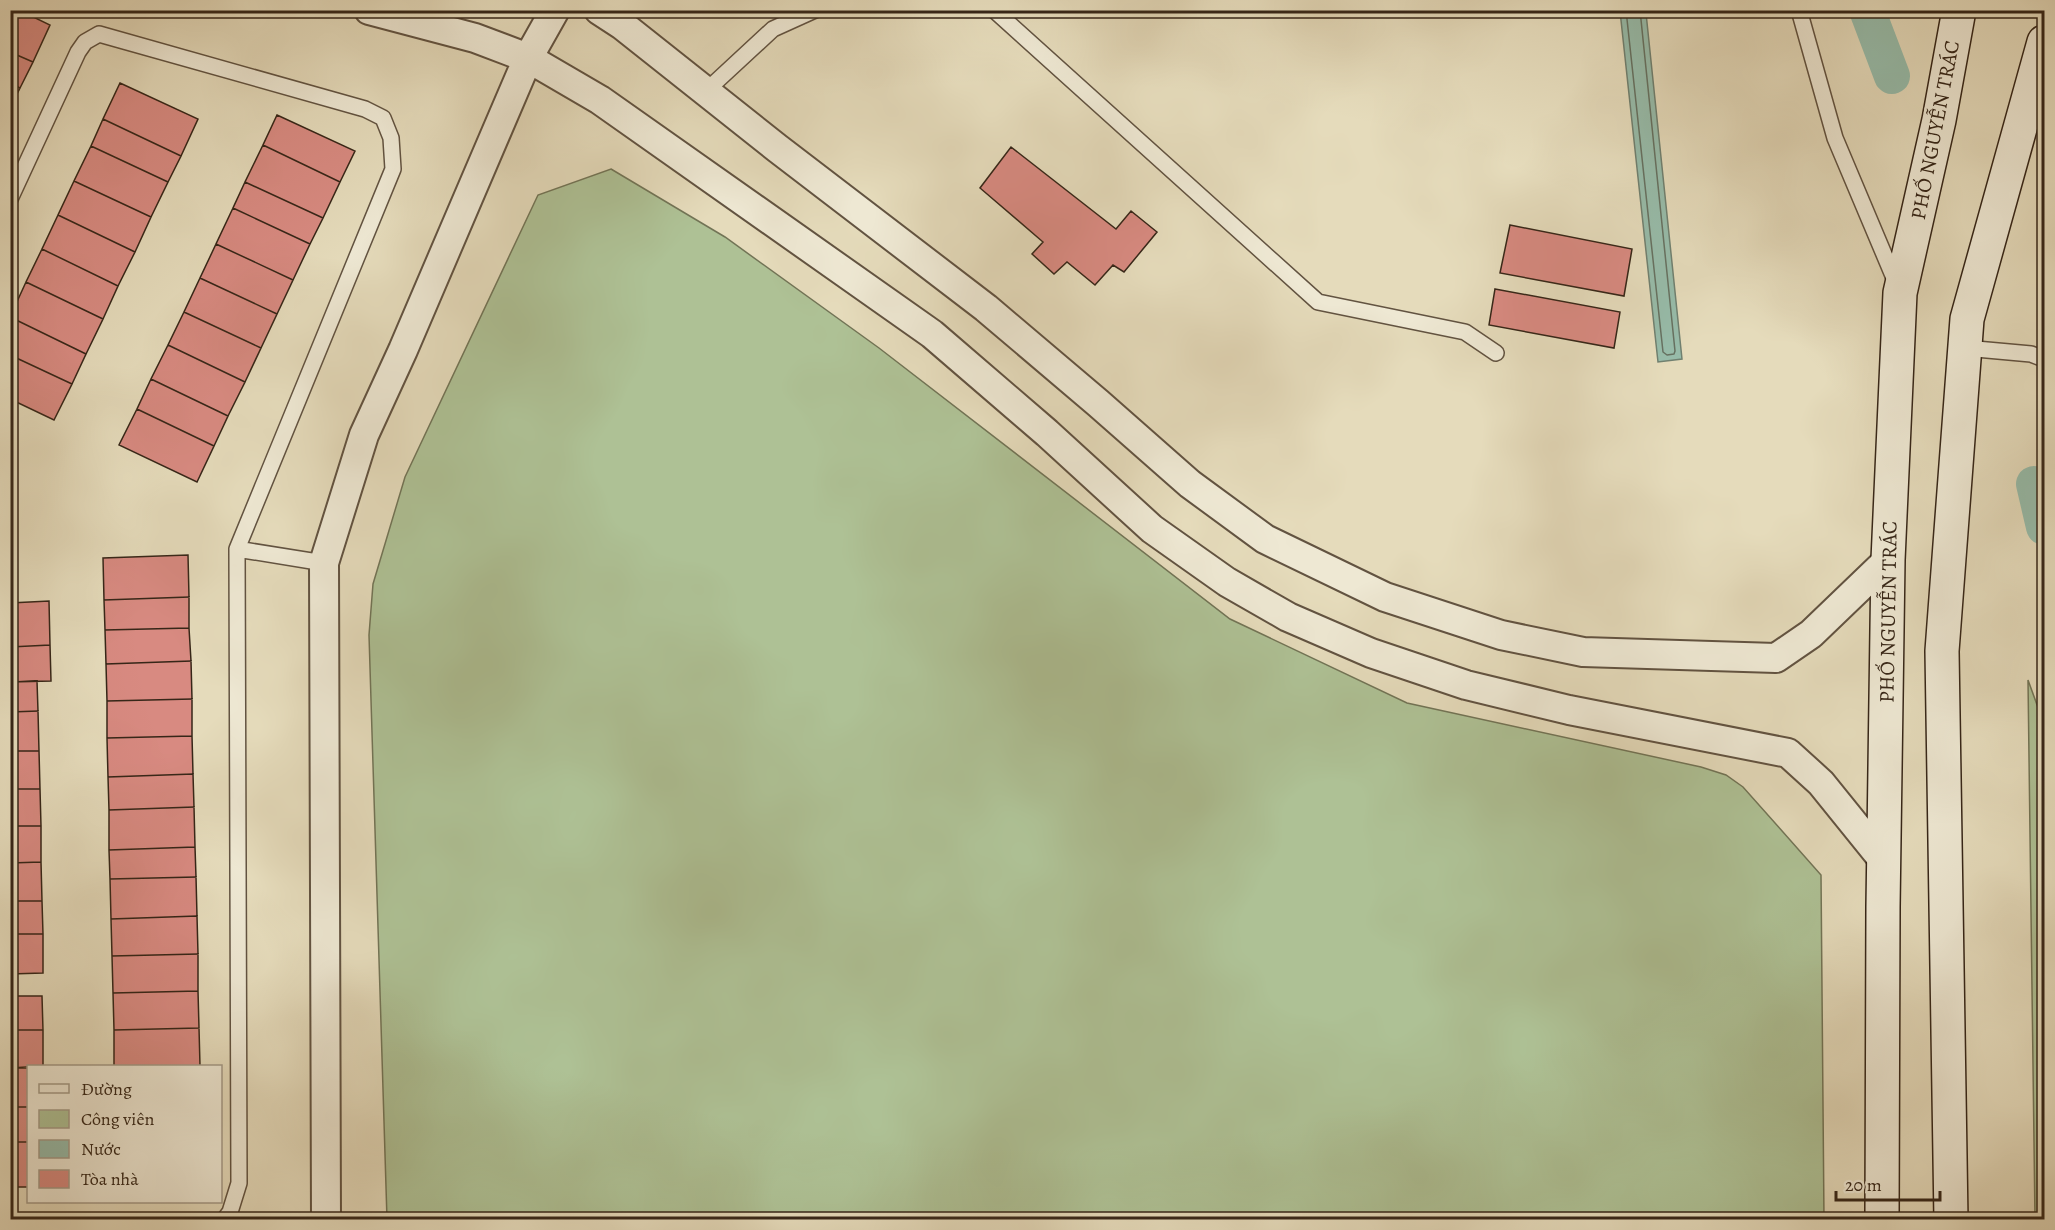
<svg xmlns="http://www.w3.org/2000/svg" width="2055" height="1230" viewBox="0 0 2055 1230" font-family="Alegreya,serif">
	<style>
		.green { fill: #aec195; stroke: #727456; stroke-width: 1.5 }
		.water { fill: #97bcaa; stroke: #708070; stroke-width: 1.5 }
		.lines { fill: none; stroke-linecap: round; stroke-linejoin: round }
		.shore { stroke: #667161; stroke-width: 1.5 }
		.canal { stroke: #97bcaa; stroke-width: 36 }
		.building { fill: #d88a81; stroke: #362618; stroke-width: 1.5 }
		.service-casing { stroke: #625341; stroke-width: 18 }
		.minor-casing { stroke: #625341; stroke-width: 32 }
		.secondary-casing { stroke: #362618; stroke-width: 36 }
		.service { stroke: #eee8d3; stroke-width: 15 }
		.minor { stroke: #eee8d3; stroke-width: 28 }
		.secondary { stroke: #eee8d3; stroke-width: 33 }
		.labels { text-anchor: middle; stroke-width: 4.5; stroke-linejoin: round; paint-order: stroke }
		.street-label { font-size: 21px; fill: #362618; stroke: #eee8d3 }
	</style>
	<rect width="100%" height="100%" fill="#e5dbbb"/>
	<filter id="stains"><feTurbulence type="fractalNoise" baseFrequency=".00333" numOctaves="4"/><feColorMatrix values="0 0 0 0 .2 0 0 0 0 .09 0 0 0 0 .02 0 0 0 .5 -.17"/></filter>
	<radialGradient id="worn" r=".72"><stop offset=".6" stop-color="#630" stop-opacity="0"/><stop offset="1" stop-color="#630" stop-opacity=".3"/></radialGradient>
	<path class="green" d="M 611,169 L 725,237 L 879,348 L 1230,619 L 1407,703 L 1701,767 L 1726,775 L 1743,787 L 1821,875 L 1824,1219 L 387,1219 L 369,635 L 373,584 L 405,477 L 538,195 Z
		M 2028,680 L 2044,724 L 2044,1220 L 2035,1219 Z"/>
	<path class="water" d="M 1620,11 L 1645,11 L 1646,13 L 1682,359 L 1658,362 Z"/>
	<g class="lines">
		<path class="shore" d="M 1626,10 L 1663,352 L 1667,355 L 1674,354 L 1675,351 L 1640,10"/>
		<path class="canal" d="M 1867,10 L 1892,76
			M 2034,484 L 2044,527"/>
	</g>
	<path class="building" d="M 10,10 L 19,10 L 50,25 L 33,62 L 10,52 Z
		M 10,52 L 33,62 L 20,88 L 10,83 Z
		M 10,83 L 20,88 L 10,108 Z
		M 120,83 L 198,119 L 181,156 L 103,119 Z
		M 277,115 L 355,151 L 340,182 L 263,145 Z
		M 103,119 L 181,156 L 168,182 L 91,146 Z
		M 263,145 L 340,182 L 323,218 L 245,182 Z
		M 91,146 L 168,182 L 151,217 L 74,181 Z
		M 1011,147 L 1116,229 L 1131,211 L 1157,232 L 1124,272 L 1113,265 L 1095,285 L 1067,262 L 1054,274 L 1032,254 L 1043,242 L 980,188 Z
		M 74,181 L 151,217 L 135,252 L 58,215 Z
		M 245,182 L 323,218 L 310,244 L 233,208 Z
		M 233,208 L 310,244 L 293,280 L 216,244 Z
		M 58,215 L 135,252 L 118,286 L 42,249 Z
		M 1510,225 L 1632,249 L 1624,296 L 1500,273 Z
		M 216,244 L 293,280 L 277,314 L 200,278 Z
		M 42,249 L 118,286 L 103,319 L 26,282 Z
		M 200,278 L 277,314 L 261,348 L 184,312 Z
		M 26,282 L 103,319 L 86,354 L 10,317 Z
		M 1495,289 L 1620,312 L 1614,348 L 1489,325 Z
		M 184,312 L 261,348 L 245,382 L 168,345 Z
		M 10,317 L 86,354 L 72,384 L 10,355 Z
		M 168,345 L 245,382 L 228,416 L 151,379 Z
		M 10,355 L 72,384 L 54,420 L 10,399 Z
		M 151,379 L 228,416 L 214,446 L 137,409 Z
		M 137,409 L 214,446 L 197,482 L 119,445 Z
		M 188,555 L 189,597 L 104,600 L 103,558 Z
		M 189,597 L 189,628 L 105,630 L 104,600 Z
		M 49,601 L 50,645 L 10,647 L 10,603 Z
		M 189,628 L 191,661 L 106,664 L 105,630 Z
		M 50,645 L 51,681 L 10,682 L 10,647 Z
		M 191,661 L 192,699 L 107,701 L 106,664 Z
		M 37,681 L 38,711 L 10,712 L 10,682 Z
		M 192,699 L 192,736 L 107,738 L 107,701 Z
		M 38,711 L 39,751 L 10,751 L 10,712 Z
		M 192,736 L 193,774 L 108,777 L 107,738 Z
		M 10,751 L 39,751 L 40,789 L 10,789 Z
		M 193,774 L 194,807 L 109,810 L 108,777 Z
		M 10,789 L 40,789 L 41,826 L 10,826 Z
		M 194,807 L 195,847 L 109,850 L 109,810 Z
		M 10,826 L 41,826 L 41,862 L 10,863 Z
		M 195,847 L 196,877 L 110,879 L 109,850 Z
		M 41,862 L 42,901 L 10,901 L 10,863 Z
		M 196,877 L 197,916 L 111,919 L 110,879 Z
		M 10,901 L 42,901 L 43,934 L 10,934 Z
		M 197,916 L 198,954 L 112,956 L 111,919 Z
		M 10,934 L 43,934 L 43,973 L 10,974 Z
		M 198,954 L 198,991 L 113,993 L 112,956 Z
		M 198,991 L 199,1028 L 114,1030 L 113,993 Z
		M 10,996 L 42,996 L 43,1030 L 10,1030 Z
		M 199,1028 L 200,1066 L 114,1066 L 114,1030 Z
		M 10,1030 L 43,1030 L 43,1066 L 10,1068 Z
		M 10,1068 L 28,1068 L 28,1107 L 10,1107 Z
		M 10,1107 L 28,1107 L 28,1142 L 10,1142 Z
		M 10,1142 L 28,1142 L 28,1187 L 10,1187 Z"/>
	<g class="lines">
		<defs>
			<path id="service" d="M 994,10 L 1318,302 L 1465,332 L 1496,353
				M 1799,10 L 1835,138 L 1897,285
				M 706,91 L 773,29 L 815,10
				M 10,199 L 78,52 L 85,42 L 99,34 L 365,109 L 383,118 L 391,138 L 393,169 L 237,549 L 239,1183 L 230,1212 L 224,1220
				M 1965,348 L 2031,354 L 2044,359
				M 237,549 L 324,563"/>
			<path id="minor" d="M 369,10 L 475,38 L 528,58 L 600,100 L 932,334 L 1047,433 L 1152,529 L 1227,582 L 1288,617 L 1371,653 L 1466,685 L 1569,710 L 1788,753 L 1821,783 L 1884,861
				M 599,10 L 622,25 L 777,148 L 986,308 L 1098,403 L 1190,484 L 1265,539 L 1385,597 L 1501,635 L 1583,652 L 1776,658 L 1811,634 L 1888,560
				M 326,1220 L 324,563 L 364,435 L 403,350 L 528,58 L 555,10"/>
			<path id="secondary" d="M 1882,1220 L 1883,907 L 1888,560 L 1900,293 L 1939,120 L 1959,10
				M 1951,1220 L 1942,651 L 1967,319 L 2044,42"/>
		</defs>
		<use href="#service" class="service-casing"/>
		<use href="#minor" class="minor-casing"/>
		<use href="#secondary" class="secondary-casing"/>
		<use href="#service" class="service"/>
		<use href="#minor" class="minor"/>
		<use href="#secondary" class="secondary"/>
	</g>
	<g class="labels">
		<g class="street-label">
			<text transform="translate(1935 130) rotate(-79)" y="7">PHỐ NGUYỄN TRÁC</text>
			<text transform="translate(1888 612) rotate(-89)" y="7">PHỐ NGUYỄN TRÁC</text>
		</g>
	</g>
	<rect width="2055" height="1230" fill="none" stroke="#e5dbbb" stroke-width="36"/>
	<rect x="12" y="12" width="2031" height="1206" fill="none" stroke="#362618" stroke-width="3"/>
	<rect x="18" y="18" width="2019" height="1194" fill="none" stroke="#362618" stroke-width="1.5"/>
	<rect x="27" y="1065" width="195" height="138" fill="#eee8d3" stroke="#a49a88" stroke-width="1.5"/>
	<rect x="39" y="1084" width="30" height="9" fill="#eee8d3" stroke="#a49a88" stroke-width="1.5"/>
	<text x="81" y="1095" font-size="18" fill="#362618">Đường</text>
	<rect x="39" y="1110" width="30" height="18" fill="#aec195" stroke="#a49a88" stroke-width="1.5"/>
	<text x="81" y="1125" font-size="18" fill="#362618">Công viên</text>
	<rect x="39" y="1140" width="30" height="18" fill="#97bcaa" stroke="#a49a88" stroke-width="1.5"/>
	<text x="81" y="1155" font-size="18" fill="#362618">Nước</text>
	<rect x="39" y="1170" width="30" height="18" fill="#d88a81" stroke="#a49a88" stroke-width="1.5"/>
	<text x="81" y="1185" font-size="18" fill="#362618">Tòa nhà</text>
	<path d="M1836 1191v9h104v-9" fill="none" stroke="#362618" stroke-width="3"/>
	<text x="1845" y="1191" font-size="18" fill="#362618" stroke="#eee8d3" stroke-width="4.5" paint-order="stroke">20 m</text>
	<rect width="100%" height="100%" filter="url(#stains)"/>
	<rect width="100%" height="100%" fill="url(#worn)"/>
</svg>
